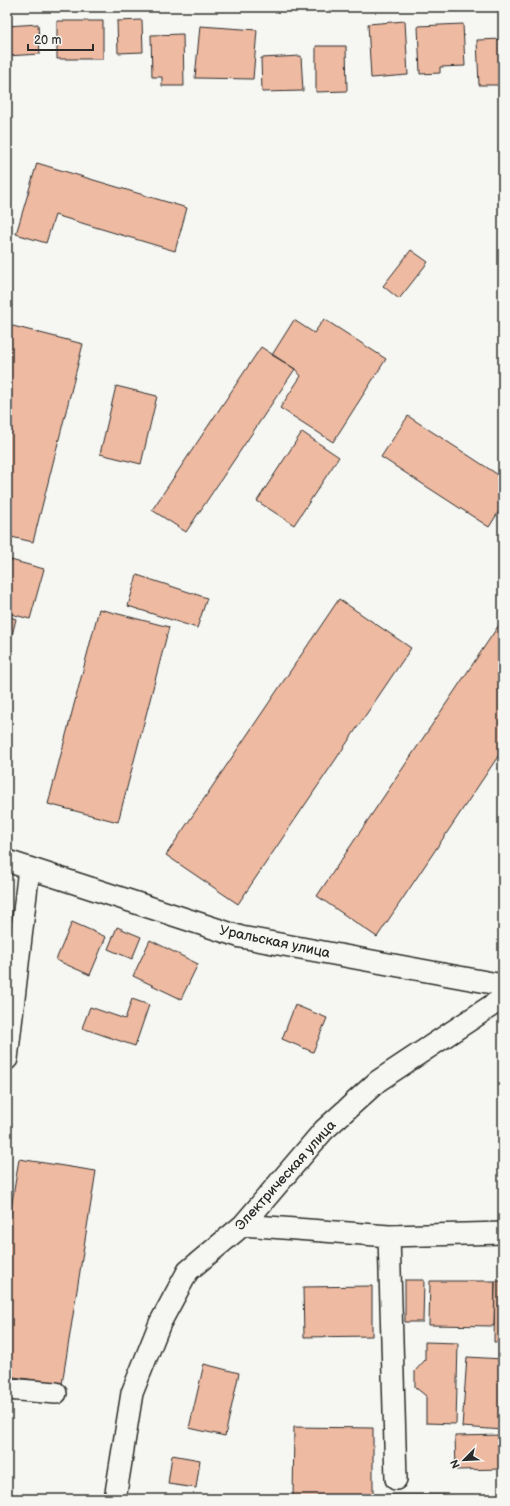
<svg xmlns="http://www.w3.org/2000/svg" width="510" height="1506" viewBox="0 0 510 1506" font-family="'Balsamiq Sans',sans-serif">
	<style>
		.building { fill: #eebaa1; stroke: #2b2b2b }
		.lines { fill: none; stroke-linecap: round; stroke-linejoin: round }
		.minor-casing { stroke: #2b2b2b; stroke-width: 24 }
		.minor { stroke: #f6f6f2; stroke-width: 21 }
		.labels { text-anchor: middle; stroke-width: 3.5; stroke-linejoin: round; paint-order: stroke }
		.street-label { font-size: 14px; fill: #2b2b2b; stroke: #f6f6f2 }
	</style>
	<rect width="100%" height="100%" fill="#f6f6f2"/>
	<filter id="ink" filterUnits="userSpaceOnUse"><feTurbulence type="fractalNoise" baseFrequency=".025" numOctaves="2"/><feDisplacementMap in="SourceGraphic" scale="8" xChannelSelector="R" yChannelSelector="G"/><feConvolveMatrix kernelMatrix="1 2 1 2 8 2 1 2 1" color-interpolation-filters="sRGB"/></filter>
	<g filter="url(#ink)">
		<path class="building" d="M 142,20 L 143,52 L 118,53 L 117,21 Z
			M 57,21 L 103,21 L 103,59 L 57,59 Z
			M 405,21 L 408,75 L 371,78 L 368,24 Z
			M 38,24 L 40,54 L 7,56 L 7,26 Z
			M 463,24 L 465,66 L 440,67 L 440,73 L 420,74 L 418,26 Z
			M 200,26 L 257,30 L 253,79 L 195,78 Z
			M 183,34 L 184,86 L 162,86 L 162,77 L 152,77 L 151,35 Z
			M 503,39 L 503,85 L 479,85 L 477,40 Z
			M 316,46 L 346,46 L 347,91 L 316,92 Z
			M 301,56 L 303,91 L 262,92 L 261,58 Z
			M 37,163 L 187,208 L 175,251 L 55,215 L 46,243 L 16,234 Z
			M 411,250 L 428,262 L 399,299 L 383,286 Z
			M 324,319 L 386,359 L 333,442 L 280,408 L 301,376 L 295,369 L 272,355 L 294,320 L 314,333 Z
			M 9,325 L 83,344 L 33,542 L 7,536 L 7,331 Z
			M 261,347 L 295,369 L 186,532 L 152,510 Z
			M 116,386 L 157,396 L 141,464 L 100,454 Z
			M 408,416 L 503,478 L 503,505 L 489,527 L 381,457 Z
			M 302,432 L 339,457 L 294,525 L 257,501 Z
			M 7,559 L 44,569 L 30,619 L 7,613 Z
			M 137,575 L 207,598 L 197,628 L 128,606 Z
			M 339,599 L 411,648 L 238,904 L 166,855 Z
			M 99,609 L 169,627 L 118,822 L 48,804 Z
			M 7,616 L 16,619 L 7,656 Z
			M 503,619 L 503,749 L 377,937 L 317,896 Z
			M 72,922 L 106,937 L 90,975 L 56,960 Z
			M 117,927 L 141,937 L 132,959 L 108,949 Z
			M 150,940 L 198,964 L 181,999 L 133,976 Z
			M 132,999 L 149,1005 L 135,1046 L 82,1028 L 90,1007 L 125,1019 Z
			M 295,1005 L 327,1018 L 313,1052 L 282,1039 Z
			M 19,1159 L 96,1171 L 62,1384 L 7,1376 L 7,1234 Z
			M 405,1280 L 424,1280 L 423,1322 L 405,1322 Z
			M 430,1281 L 495,1281 L 494,1326 L 429,1325 Z
			M 495,1281 L 503,1281 L 503,1342 L 494,1342 Z
			M 372,1286 L 372,1336 L 304,1337 L 303,1287 Z
			M 425,1342 L 458,1343 L 456,1424 L 426,1423 L 426,1396 L 415,1387 L 415,1371 L 425,1360 Z
			M 467,1357 L 503,1359 L 503,1430 L 462,1427 Z
			M 204,1364 L 239,1373 L 225,1436 L 189,1428 Z
			M 294,1427 L 373,1428 L 373,1499 L 293,1499 Z
			M 503,1435 L 503,1469 L 456,1470 L 455,1436 Z
			M 172,1455 L 200,1460 L 196,1488 L 168,1484 Z
			M 384,1495 L 475,1495 L 475,1499 L 384,1499 Z"/>
		<g class="lines">
			<defs>
				<path id="minor" d="M 7,861 L 241,937 L 503,985
					M 7,1059 L 29,868
					M 243,1225 L 389,1236 L 503,1233
					M 389,1236 L 396,1479
					M 7,1389 L 56,1393
					M 115,1499 L 132,1393 L 160,1323 L 188,1271 L 243,1225 L 324,1130 L 378,1081 L 503,998"/>
			</defs>
			<use href="#minor" class="minor-casing"/>
			<use href="#minor" class="minor"/>
		</g>
	</g>
	<g class="labels">
		<g class="street-label">
			<text transform="translate(275 941) rotate(12)" y="5">Уральская улица</text>
			<text transform="translate(285 1175) rotate(-48)" y="5">Электрическая улица</text>
		</g>
	</g>
	<rect width="510" height="1506" fill="none" stroke="#f6f6f2" stroke-width="24"/>
	<rect x="12" y="12" width="486" height="1482" fill="none" stroke="#2b2b2b" stroke-width="1.5" filter="url(#ink)"/>
	<g transform="translate(464 1460) rotate(246)" stroke="#f6f6f2" stroke-width="3" paint-order="stroke">
	<path d="M0-3L7 15L0 10L-7 15Z" fill="#2b2b2b"/>
	<text y="-6" font-size="11" font-weight="bold" text-anchor="middle" fill="#2b2b2b">N</text>
	</g>
	<path d="M28 44v6h65v-6" fill="none" stroke="#2b2b2b" stroke-width="2"/>
	<text x="34" y="44" font-size="12" fill="#2b2b2b" stroke="#f6f6f2" stroke-width="3" paint-order="stroke">20 m</text>
</svg>
